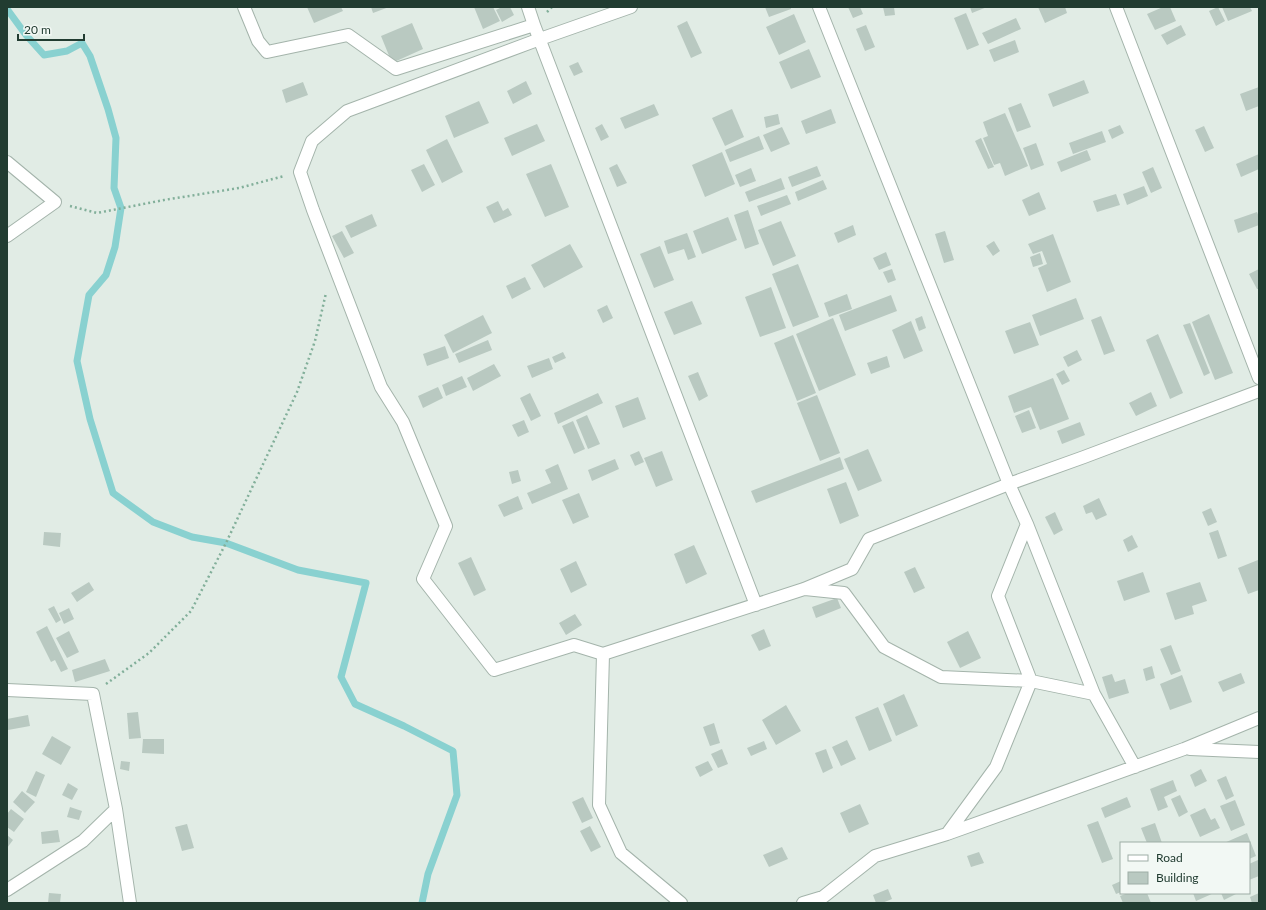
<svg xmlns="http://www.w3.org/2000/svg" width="1266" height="910" viewBox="0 0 1266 910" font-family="Lato,sans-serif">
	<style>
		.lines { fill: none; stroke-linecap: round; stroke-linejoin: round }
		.stream { stroke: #89d1d0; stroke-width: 7 }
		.building { fill: #b9c9c1 }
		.minor-casing { stroke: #a4b4ab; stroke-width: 14 }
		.path { stroke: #82af9a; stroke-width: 2.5; stroke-dasharray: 2 3; stroke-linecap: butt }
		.minor { stroke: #fff; stroke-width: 12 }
	</style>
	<rect width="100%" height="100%" fill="#e1ece5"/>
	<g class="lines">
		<path class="stream" d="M 7,9 L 26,35 L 44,55 L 67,51 L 82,43 L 90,56 L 108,109 L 116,138 L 114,188 L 121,208 L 115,247 L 106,275 L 89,295 L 77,361 L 90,419 L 113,493 L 153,522 L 192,537 L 226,543 L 298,570 L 366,583 L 341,677 L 355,704 L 404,726 L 453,751 L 457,795 L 428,874 L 422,903"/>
	</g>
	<path class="building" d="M 307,7 L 341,7 L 343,11 L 314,23 Z
		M 371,7 L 389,7 L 373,13 Z
		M 474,7 L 493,7 L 500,21 L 483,29 Z
		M 502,7 L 510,7 L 514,15 L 502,22 L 496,10 Z
		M 765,7 L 791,7 L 791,9 L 769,17 Z
		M 848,7 L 860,7 L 863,14 L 853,18 Z
		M 883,7 L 894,7 L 895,15 L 885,16 Z
		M 970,7 L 987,7 L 972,13 Z
		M 1038,7 L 1065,7 L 1067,13 L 1045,23 Z
		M 1163,7 L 1170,7 L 1176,21 L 1155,30 L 1147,14 Z
		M 1218,7 L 1225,21 L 1216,26 L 1209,11 Z
		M 1222,7 L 1250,7 L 1252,11 L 1228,21 Z
		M 966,13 L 979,45 L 967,50 L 954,18 Z
		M 794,14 L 806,42 L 779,55 L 766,27 Z
		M 1016,18 L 1021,29 L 988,44 L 982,33 Z
		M 687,21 L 702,53 L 691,58 L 677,26 Z
		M 412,23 L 423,49 L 392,63 L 381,36 Z
		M 866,25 L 875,47 L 865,51 L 856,29 Z
		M 1181,25 L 1186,35 L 1167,45 L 1161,35 Z
		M 1015,40 L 1019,52 L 994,62 L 989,50 Z
		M 809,49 L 821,77 L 791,89 L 779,62 Z
		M 578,62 L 583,72 L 574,76 L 569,66 Z
		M 1084,80 L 1089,93 L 1053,107 L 1048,94 Z
		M 526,81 L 532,94 L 513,104 L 507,91 Z
		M 303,82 L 308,95 L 286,103 L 282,90 Z
		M 1259,87 L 1259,106 L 1246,111 L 1240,94 Z
		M 479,101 L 489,123 L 454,138 L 445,116 Z
		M 1021,103 L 1031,127 L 1017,132 L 1008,108 Z
		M 654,104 L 659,115 L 625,129 L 620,118 Z
		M 732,109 L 744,137 L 725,146 L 712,118 Z
		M 831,109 L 836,123 L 806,134 L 801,121 Z
		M 1005,113 L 1028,166 L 1005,176 L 1000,163 L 994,165 L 983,138 L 988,136 L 983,122 Z
		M 778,114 L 780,124 L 766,128 L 764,117 Z
		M 537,124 L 545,141 L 512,156 L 504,138 Z
		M 602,124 L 609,137 L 601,141 L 595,128 Z
		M 1120,125 L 1124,133 L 1112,139 L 1108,130 Z
		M 1204,126 L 1214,148 L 1205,152 L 1195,130 Z
		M 782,127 L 790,144 L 771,152 L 763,135 Z
		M 1102,131 L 1106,142 L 1073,154 L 1069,143 Z
		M 759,136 L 764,149 L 730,162 L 725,150 Z
		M 981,138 L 994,167 L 988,169 L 975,141 Z
		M 447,139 L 463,172 L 442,183 L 426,150 Z
		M 1036,143 L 1044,165 L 1031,170 L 1023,148 Z
		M 1087,150 L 1091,160 L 1061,172 L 1057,162 Z
		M 722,152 L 735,184 L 705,197 L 692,165 Z
		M 1259,154 L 1259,169 L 1241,177 L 1236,164 Z
		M 424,164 L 435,185 L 422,192 L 411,170 Z
		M 551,164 L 569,207 L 545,217 L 526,174 Z
		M 617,164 L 627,183 L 617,187 L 609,168 Z
		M 817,166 L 821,176 L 792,187 L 788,177 Z
		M 1153,167 L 1162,188 L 1151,193 L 1142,172 Z
		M 751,168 L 756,181 L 740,187 L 735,175 Z
		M 781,178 L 785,189 L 749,202 L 745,192 Z
		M 823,180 L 827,189 L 798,201 L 795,192 Z
		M 1144,186 L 1148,196 L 1127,205 L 1123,194 Z
		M 1039,192 L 1046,209 L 1029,216 L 1022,200 Z
		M 1116,194 L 1120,205 L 1097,212 L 1093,201 Z
		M 787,195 L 791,204 L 761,216 L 757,206 Z
		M 498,201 L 503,211 L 508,208 L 512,215 L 494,223 L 486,207 Z
		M 748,210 L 759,244 L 745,249 L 734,215 Z
		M 1257,212 L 1259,217 L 1259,225 L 1238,233 L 1234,220 Z
		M 372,214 L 377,226 L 351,238 L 345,226 Z
		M 728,217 L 737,240 L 702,254 L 693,231 Z
		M 781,221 L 796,256 L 773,266 L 758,230 Z
		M 853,225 L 856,235 L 838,243 L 834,233 Z
		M 342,231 L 354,253 L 344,258 L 332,236 Z
		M 945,231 L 954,260 L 944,263 L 935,234 Z
		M 687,233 L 696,257 L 688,260 L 684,249 L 668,254 L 664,241 Z
		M 1053,234 L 1071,282 L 1047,292 L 1038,268 L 1047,264 L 1042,251 L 1033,254 L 1028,244 Z
		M 994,241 L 1000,251 L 993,256 L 986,246 Z
		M 570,244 L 583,267 L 544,288 L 531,265 Z
		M 660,246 L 674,280 L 654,288 L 640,254 Z
		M 886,252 L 891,265 L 879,270 L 873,258 Z
		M 1040,253 L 1043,264 L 1033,267 L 1030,257 Z
		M 798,264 L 819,317 L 793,327 L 772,274 Z
		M 892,269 L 896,280 L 888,283 L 883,272 Z
		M 1259,269 L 1259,289 L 1257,289 L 1249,274 Z
		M 525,277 L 531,289 L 512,299 L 506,286 Z
		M 771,287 L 786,328 L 760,337 L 745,297 Z
		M 847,294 L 852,309 L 829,317 L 824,303 Z
		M 891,295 L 897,311 L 845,331 L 839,315 Z
		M 1076,298 L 1084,319 L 1040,336 L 1032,315 Z
		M 692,301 L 702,324 L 674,335 L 664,312 Z
		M 607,305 L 613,318 L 603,323 L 597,310 Z
		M 1209,314 L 1233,373 L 1215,380 L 1192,322 Z
		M 483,315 L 492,333 L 453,353 L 444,335 Z
		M 922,316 L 926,328 L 919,331 L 915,319 Z
		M 1101,316 L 1115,351 L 1104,355 L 1091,320 Z
		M 833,318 L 856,375 L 819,391 L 796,334 Z
		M 911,321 L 923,351 L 904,359 L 892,330 Z
		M 1030,322 L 1039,345 L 1014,354 L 1005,331 Z
		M 1190,323 L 1210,373 L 1204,376 L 1183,325 Z
		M 1158,334 L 1183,393 L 1170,399 L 1146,340 Z
		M 793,335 L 816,393 L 797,401 L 774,343 Z
		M 488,340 L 492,350 L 459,363 L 455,354 Z
		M 445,346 L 449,358 L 427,366 L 423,354 Z
		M 1077,350 L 1082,360 L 1068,367 L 1063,357 Z
		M 563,352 L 566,358 L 555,363 L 552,357 Z
		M 887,356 L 890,367 L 871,374 L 867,363 Z
		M 549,358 L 553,369 L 532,378 L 527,366 Z
		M 494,364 L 501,376 L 473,391 L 467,378 Z
		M 1064,370 L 1070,381 L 1062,385 L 1056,374 Z
		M 698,372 L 708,396 L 699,401 L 688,376 Z
		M 462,376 L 467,387 L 446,396 L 442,385 Z
		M 1053,378 L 1069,419 L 1040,430 L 1031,407 L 1014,413 L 1008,396 Z
		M 438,387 L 443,398 L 423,408 L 418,396 Z
		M 1151,392 L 1157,406 L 1136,416 L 1129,403 Z
		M 530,393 L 541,416 L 531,421 L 520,398 Z
		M 598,393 L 603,403 L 558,424 L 554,413 Z
		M 817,395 L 840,453 L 820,461 L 797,403 Z
		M 638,397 L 646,419 L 623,428 L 615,406 Z
		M 1029,410 L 1036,428 L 1022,433 L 1015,416 Z
		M 587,415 L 600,444 L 588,449 L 576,420 Z
		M 524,420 L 529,432 L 518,437 L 512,425 Z
		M 573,421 L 585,449 L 574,454 L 562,426 Z
		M 1080,422 L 1085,435 L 1062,444 L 1057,431 Z
		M 868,449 L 882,481 L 858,491 L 844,459 Z
		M 639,451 L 644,462 L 635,466 L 630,455 Z
		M 662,451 L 673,480 L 656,487 L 644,458 Z
		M 840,457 L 844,469 L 756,503 L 751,491 Z
		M 615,459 L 619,469 L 592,481 L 588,470 Z
		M 558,464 L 568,489 L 532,504 L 527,493 L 551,483 L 545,470 Z
		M 518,470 L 521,481 L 512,484 L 509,472 Z
		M 846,482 L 859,516 L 840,524 L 827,489 Z
		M 579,493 L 589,517 L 573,524 L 562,500 Z
		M 518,496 L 523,509 L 504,517 L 498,505 Z
		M 1099,498 L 1107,515 L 1096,520 L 1092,512 L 1086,514 L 1083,506 Z
		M 1211,508 L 1217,522 L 1208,526 L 1202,512 Z
		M 1055,512 L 1063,530 L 1054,535 L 1045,517 Z
		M 1218,530 L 1227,556 L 1218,559 L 1209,533 Z
		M 44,532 L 61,533 L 60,547 L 43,545 Z
		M 1132,535 L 1138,547 L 1128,552 L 1123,540 Z
		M 694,545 L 707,574 L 686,584 L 674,554 Z
		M 471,557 L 486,590 L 474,596 L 458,563 Z
		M 1258,560 L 1259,590 L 1248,594 L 1238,568 Z
		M 576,561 L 587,585 L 571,593 L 560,569 Z
		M 915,567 L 925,588 L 914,593 L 904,572 Z
		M 1143,572 L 1150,592 L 1124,601 L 1117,581 Z
		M 89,582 L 94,590 L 77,602 L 71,593 Z
		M 1200,582 L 1207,601 L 1192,606 L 1194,614 L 1175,620 L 1166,593 Z
		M 837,598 L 841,608 L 816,618 L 812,607 Z
		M 54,606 L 61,620 L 56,623 L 48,609 Z
		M 69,608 L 74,619 L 64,624 L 59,613 Z
		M 575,614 L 582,625 L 566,635 L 559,623 Z
		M 47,626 L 68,669 L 61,672 L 55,660 L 51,662 L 36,632 Z
		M 764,629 L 771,646 L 759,651 L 751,635 Z
		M 69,631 L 79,652 L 67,658 L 56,638 Z
		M 968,631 L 981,658 L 960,668 L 947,642 Z
		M 1171,645 L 1181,671 L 1171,675 L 1160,649 Z
		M 105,659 L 110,671 L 75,682 L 72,670 Z
		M 1152,666 L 1155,678 L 1146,681 L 1143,669 Z
		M 1241,673 L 1245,683 L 1223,692 L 1218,682 Z
		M 1112,674 L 1115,682 L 1125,679 L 1129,693 L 1109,699 L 1102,677 Z
		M 1182,675 L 1192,702 L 1170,710 L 1160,684 Z
		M 904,694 L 918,726 L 896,736 L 883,704 Z
		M 786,705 L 801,731 L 776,745 L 762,720 Z
		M 878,707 L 892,741 L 869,751 L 855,717 Z
		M 138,712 L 141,738 L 129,739 L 127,713 Z
		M 28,715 L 30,726 L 8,730 L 7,719 Z
		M 714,723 L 720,743 L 710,746 L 703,727 Z
		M 52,736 L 71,747 L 61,765 L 42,754 Z
		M 143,739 L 164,739 L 164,754 L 142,753 Z
		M 847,740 L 856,759 L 841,766 L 832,747 Z
		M 764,741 L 767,749 L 751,756 L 747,748 Z
		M 722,749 L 728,764 L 718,768 L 711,754 Z
		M 826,749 L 833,768 L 823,773 L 815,753 Z
		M 121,761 L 130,762 L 129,771 L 120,769 Z
		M 708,761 L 713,770 L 700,777 L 695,767 Z
		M 1201,769 L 1207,781 L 1195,787 L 1190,775 Z
		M 36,771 L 45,775 L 36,797 L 26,792 Z
		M 1226,776 L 1234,796 L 1226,800 L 1217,780 Z
		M 1173,780 L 1177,791 L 1164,797 L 1168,807 L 1158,811 L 1150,789 Z
		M 68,783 L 78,789 L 72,800 L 62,795 Z
		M 22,791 L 35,802 L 25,813 L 13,802 Z
		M 1180,795 L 1188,812 L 1179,817 L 1171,799 Z
		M 583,797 L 593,818 L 582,823 L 572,802 Z
		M 1127,797 L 1131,807 L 1105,818 L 1101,808 Z
		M 1235,800 L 1245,825 L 1231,831 L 1220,806 Z
		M 860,804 L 869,824 L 849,833 L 840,813 Z
		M 70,807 L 82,811 L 79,820 L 67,817 Z
		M 1205,808 L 1211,820 L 1215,818 L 1220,828 L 1200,837 L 1190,815 Z
		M 11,809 L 24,819 L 14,832 L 7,827 L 7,814 Z
		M 1098,821 L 1113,859 L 1102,863 L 1087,825 Z
		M 1155,823 L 1162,843 L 1147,843 L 1141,828 Z
		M 187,824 L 194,848 L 182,851 L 175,827 Z
		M 590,826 L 601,847 L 591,852 L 580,831 Z
		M 58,830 L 60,842 L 42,844 L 41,832 Z
		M 1247,833 L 1256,856 L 1249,859 L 1249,843 L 1224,843 Z
		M 7,835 L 13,840 L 7,848 Z
		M 782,847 L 788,859 L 769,867 L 763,855 Z
		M 979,852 L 984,863 L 971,867 L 967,856 Z
		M 1258,860 L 1259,876 L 1249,880 L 1249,864 Z
		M 1121,881 L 1121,892 L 1116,894 L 1112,885 Z
		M 888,889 L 892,899 L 882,903 L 876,903 L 873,895 Z
		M 49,893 L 61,894 L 60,903 L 48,903 Z
		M 1128,893 L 1147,893 L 1151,903 L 1123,903 L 1120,896 Z
		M 1193,893 L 1214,893 L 1196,901 Z
		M 1221,893 L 1238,893 L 1224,900 Z
		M 1259,893 L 1259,903 L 1252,903 L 1250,897 Z"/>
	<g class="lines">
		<defs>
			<path id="minor" d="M 244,7 L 258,41 L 267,52 L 348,35 L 396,69 L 534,25
				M 528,7 L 534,25 L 756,605
				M 631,7 L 540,39 L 347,111 L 312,141 L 300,172 L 313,210 L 381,387 L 403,422 L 446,526 L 423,579 L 494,670 L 574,645 L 603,654 L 804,589 L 852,569 L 869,539 L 1009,484 L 1084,457 L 1259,391
				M 819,7 L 1009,484 L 1027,524 L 1094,694 L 1135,767
				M 1116,7 L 1259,378
				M 7,162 L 55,202 L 7,236
				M 805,589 L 844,593 L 884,647 L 941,677 L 1031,681 L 1094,694
				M 603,654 L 599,805 L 621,853 L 681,903
				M 7,690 L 93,694 L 116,809 L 130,903
				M 1190,749 L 1259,752
				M 947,834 L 996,767 L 1031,681 L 998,596 L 1027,524
				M 7,890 L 83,841 L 116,809
				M 803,903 L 823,897 L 875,856 L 947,834 L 1184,749 L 1259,718"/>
		</defs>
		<use href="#minor" class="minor-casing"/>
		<path class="path" d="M 547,12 L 552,7
			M 70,206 L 97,213 L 164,200 L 239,188 L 284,176
			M 106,684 L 149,653 L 191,611 L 226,543 L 297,392 L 315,341 L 326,293"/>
		<use href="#minor" class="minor"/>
	</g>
	<rect width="1266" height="910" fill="none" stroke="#213c31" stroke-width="16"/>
	<rect x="1120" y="842" width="130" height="52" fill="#f2f8f4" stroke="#9eada6"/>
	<rect x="1128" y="855" width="20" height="6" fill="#ffffff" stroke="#9eada6"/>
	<text x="1156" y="862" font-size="12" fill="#213c31">Road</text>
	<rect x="1128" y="872" width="20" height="12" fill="#b9c9c1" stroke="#9eada6"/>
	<text x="1156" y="882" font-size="12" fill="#213c31">Building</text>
	<path d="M18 34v6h66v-6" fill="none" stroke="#213c31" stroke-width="2"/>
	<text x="24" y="34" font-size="12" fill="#213c31" stroke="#f2f8f4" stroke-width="3" paint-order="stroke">20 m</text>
</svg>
